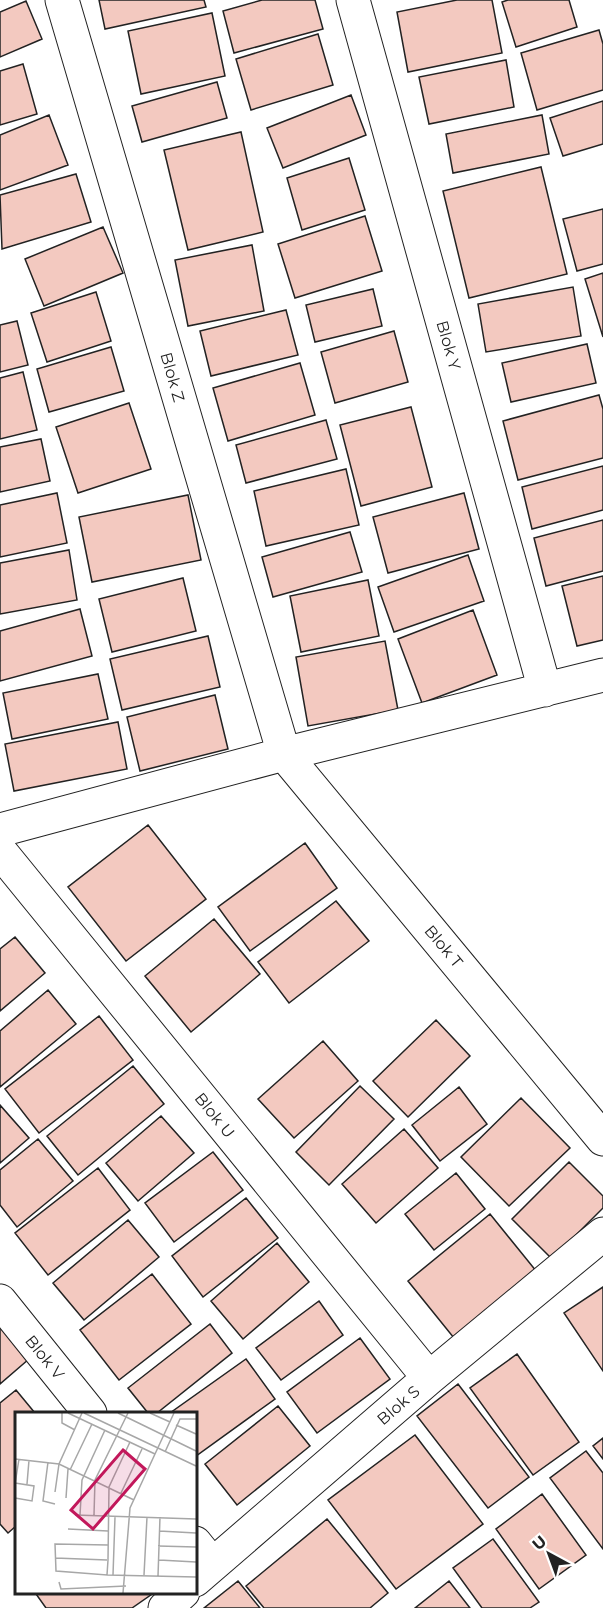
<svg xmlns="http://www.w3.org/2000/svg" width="603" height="1608" viewBox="0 0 603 1608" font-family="Montserrat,sans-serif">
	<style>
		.building { fill: #f3c9c0; stroke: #222; stroke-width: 1.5 }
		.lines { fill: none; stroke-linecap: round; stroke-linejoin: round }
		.minor-casing { stroke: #222; stroke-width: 35 }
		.minor { stroke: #fff; stroke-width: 33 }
		.labels { text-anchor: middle; stroke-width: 4.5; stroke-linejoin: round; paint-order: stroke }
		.street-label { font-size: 16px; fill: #222; stroke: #fff }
		.inset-road { fill: none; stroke: #a7a7a7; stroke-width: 1.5 }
		.view { fill: #c2185b; fill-opacity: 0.15; stroke: #c2185b; stroke-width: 3 }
		.inset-edge { fill: none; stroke: #222; stroke-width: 3 }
	</style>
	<rect width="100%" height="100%" fill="#fff"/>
	<path class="building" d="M 99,0 L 204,0 L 206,7 L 105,29 Z
		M 262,0 L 315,0 L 323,29 L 234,53 L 223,11 Z
		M 457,0 L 492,0 L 502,53 L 408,72 L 397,12 Z
		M 508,0 L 569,0 L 577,27 L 516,47 L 502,2 Z
		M 26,1 L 42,39 L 0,57 L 0,12 Z
		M 212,13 L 225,76 L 141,94 L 128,31 Z
		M 599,30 L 603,44 L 603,90 L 537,110 L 521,53 Z
		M 318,34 L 333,85 L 251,110 L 236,59 Z
		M 506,60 L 514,107 L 429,124 L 419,77 Z
		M 23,64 L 37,114 L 0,125 L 0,71 Z
		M 217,82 L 227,118 L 142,142 L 132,106 Z
		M 351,95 L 366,135 L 283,168 L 267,128 Z
		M 603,101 L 603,144 L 563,156 L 550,118 Z
		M 49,115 L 68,165 L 0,190 L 0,135 Z
		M 542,115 L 549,154 L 453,173 L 446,134 Z
		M 241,132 L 263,232 L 188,250 L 164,150 Z
		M 349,158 L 365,210 L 302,230 L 287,178 Z
		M 541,167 L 567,274 L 469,298 L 443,191 Z
		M 76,174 L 91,222 L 2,249 L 0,195 Z
		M 603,209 L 603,264 L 577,271 L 563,219 Z
		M 365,216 L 382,271 L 295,298 L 278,244 Z
		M 103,227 L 123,273 L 44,306 L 25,259 Z
		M 252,245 L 264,311 L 188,326 L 175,260 Z
		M 603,273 L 603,337 L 585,279 Z
		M 573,287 L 581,336 L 486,352 L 478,304 Z
		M 373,289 L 382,326 L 315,342 L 306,305 Z
		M 96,292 L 111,341 L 47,362 L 31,313 Z
		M 286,310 L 298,355 L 211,376 L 200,331 Z
		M 17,321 L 28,365 L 0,372 L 0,325 Z
		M 394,331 L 408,382 L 335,403 L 321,352 Z
		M 587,344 L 596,383 L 511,402 L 502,363 Z
		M 111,347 L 124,391 L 49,412 L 37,369 Z
		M 300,363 L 315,415 L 228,441 L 213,388 Z
		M 23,372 L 37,430 L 0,439 L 0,378 Z
		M 599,395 L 603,409 L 603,458 L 518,480 L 503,421 Z
		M 129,403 L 151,469 L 78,493 L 56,427 Z
		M 411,407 L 432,487 L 361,506 L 340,425 Z
		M 326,420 L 337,459 L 246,483 L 236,445 Z
		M 41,439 L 50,481 L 0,492 L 0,447 Z
		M 603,466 L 603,510 L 532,529 L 522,487 Z
		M 346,469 L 359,525 L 266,546 L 254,491 Z
		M 57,493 L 67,543 L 0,557 L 0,505 Z
		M 464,493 L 479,549 L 388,573 L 373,517 Z
		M 188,495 L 201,560 L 92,582 L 79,517 Z
		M 603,520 L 603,571 L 546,586 L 534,538 Z
		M 350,532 L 362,572 L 273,597 L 262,557 Z
		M 69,550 L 77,600 L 0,614 L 0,563 Z
		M 468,555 L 484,601 L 394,632 L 378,587 Z
		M 603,576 L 603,640 L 577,646 L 562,586 Z
		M 183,578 L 196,631 L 112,652 L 99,599 Z
		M 368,580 L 379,636 L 301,652 L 290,596 Z
		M 80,609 L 92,656 L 0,681 L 0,631 Z
		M 473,610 L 497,675 L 422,703 L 398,639 Z
		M 208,636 L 220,687 L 122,710 L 110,659 Z
		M 385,641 L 398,710 L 308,726 L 296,657 Z
		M 98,674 L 108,719 L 12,739 L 3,693 Z
		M 215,695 L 228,749 L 140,771 L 127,717 Z
		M 118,722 L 127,769 L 14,791 L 5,744 Z
		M 148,825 L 206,899 L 126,961 L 68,887 Z
		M 305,843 L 337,888 L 250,951 L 218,907 Z
		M 336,901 L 369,941 L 289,1003 L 258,962 Z
		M 214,919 L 260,974 L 191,1032 L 145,976 Z
		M 15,937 L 45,973 L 0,1011 L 0,949 Z
		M 48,990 L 76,1024 L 0,1087 L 0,1031 Z
		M 99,1016 L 133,1060 L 39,1133 L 5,1089 Z
		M 436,1020 L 470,1056 L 408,1117 L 373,1081 Z
		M 323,1041 L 358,1081 L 294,1138 L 258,1099 Z
		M 133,1066 L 164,1104 L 78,1175 L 47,1136 Z
		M 360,1086 L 394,1119 L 329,1185 L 296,1152 Z
		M 459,1087 L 487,1124 L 440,1161 L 412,1125 Z
		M 521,1098 L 570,1148 L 509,1206 L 461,1157 Z
		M 0,1105 L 29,1138 L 0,1163 Z
		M 161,1116 L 194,1153 L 138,1201 L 106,1163 Z
		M 404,1129 L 438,1168 L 376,1223 L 342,1184 Z
		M 38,1139 L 73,1181 L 17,1227 L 0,1205 L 0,1170 Z
		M 213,1152 L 243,1190 L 174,1242 L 145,1203 Z
		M 569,1162 L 603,1196 L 603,1208 L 552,1259 L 512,1219 Z
		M 98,1168 L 130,1210 L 48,1275 L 15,1233 Z
		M 456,1173 L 485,1209 L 434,1250 L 405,1214 Z
		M 246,1198 L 278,1238 L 203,1297 L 172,1256 Z
		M 490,1214 L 541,1277 L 458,1343 L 408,1281 Z
		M 128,1220 L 159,1257 L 84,1320 L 53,1283 Z
		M 277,1243 L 309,1282 L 243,1339 L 211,1301 Z
		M 152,1274 L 191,1324 L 119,1380 L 80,1330 Z
		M 603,1287 L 603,1371 L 564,1313 Z
		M 319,1301 L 343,1335 L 281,1380 L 256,1348 Z
		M 210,1324 L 232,1353 L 157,1413 L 148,1413 L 128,1388 Z
		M 0,1325 L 29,1359 L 0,1384 Z
		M 360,1338 L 390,1379 L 317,1433 L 287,1392 Z
		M 517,1354 L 579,1442 L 533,1475 L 470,1388 Z
		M 246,1359 L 275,1399 L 196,1456 L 195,1413 L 170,1413 Z
		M 458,1384 L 529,1477 L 488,1508 L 417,1416 Z
		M 16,1390 L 35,1413 L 16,1413 L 16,1526 L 8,1533 L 0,1524 L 0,1403 Z
		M 278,1406 L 310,1446 L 237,1505 L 205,1464 Z
		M 415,1435 L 483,1524 L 396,1589 L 328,1500 Z
		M 603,1438 L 603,1459 L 593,1446 Z
		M 586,1451 L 603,1473 L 603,1549 L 550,1478 Z
		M 542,1494 L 586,1555 L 539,1589 L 496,1529 Z
		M 327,1519 L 388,1593 L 370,1608 L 264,1608 L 246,1586 Z
		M 493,1539 L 539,1602 L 530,1608 L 482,1608 L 453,1568 Z
		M 238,1581 L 260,1608 L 204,1608 Z
		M 449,1581 L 470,1608 L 415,1608 Z
		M 39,1592 L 155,1592 L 132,1608 L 46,1608 L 36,1594 Z"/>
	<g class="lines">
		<defs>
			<path id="minor" d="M 62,0 L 284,754 L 603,1139
				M 353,0 L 545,690
				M 0,830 L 284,754 L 603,675
				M 0,851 L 429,1378
				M 0,1301 L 90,1413
				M 195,1543 L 212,1564
				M 195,1580 L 429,1378 L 603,1234
				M 165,1608 L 183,1592"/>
		</defs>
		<use href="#minor" class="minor-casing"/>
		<use href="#minor" class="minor"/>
	</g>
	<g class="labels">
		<g class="street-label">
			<text transform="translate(449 345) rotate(74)" y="6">Blok Y</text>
			<text transform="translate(173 377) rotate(74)" y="6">Blok Z</text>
			<text transform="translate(444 946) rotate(50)" y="6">Blok T</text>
			<text transform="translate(215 1115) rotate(51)" y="6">Blok U</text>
			<text transform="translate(45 1357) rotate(51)" y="6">Blok V</text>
			<text transform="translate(398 1405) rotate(-41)" y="6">Blok S</text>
		</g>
	</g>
	<g transform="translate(15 1412)">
		<rect width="182" height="182" fill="#fff"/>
		<path class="inset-road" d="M 47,1 L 47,11 L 60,18M 53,1 L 140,42M 69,1 L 181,54M 103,1 L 181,39M 135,1 L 155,10M 161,13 L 181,22M 150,40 L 165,7 L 181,7M 0,47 L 44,52 L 119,88M 33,50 L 28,89 L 40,92M 55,58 L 77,12M 0,72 L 4,47M 12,72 L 14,48M 40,80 L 44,52 L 67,1M 106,81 L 127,37M 0,86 L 17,89 L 19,74 L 0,71M 51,86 L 53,57M 60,103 L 181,107M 65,103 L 67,68 L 90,18M 79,103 L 80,68 L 113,1M 53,117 L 93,119M 144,119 L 181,121M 93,133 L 40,132 L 41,159 L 92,163 L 93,148 L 94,75 L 115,30M 143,134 L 181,135M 40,146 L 92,148M 144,148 L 181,150M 92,163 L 181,165M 98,163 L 100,105M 129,163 L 132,105M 143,164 L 145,105M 44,170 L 46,177 L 111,174M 108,181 L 115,96 L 159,1"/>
		<path class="view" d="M 108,38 L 130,57 L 78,117 L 56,98 Z"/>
		<rect width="182" height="182" class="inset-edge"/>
	</g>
	<g transform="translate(549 1554) rotate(319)" stroke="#ffffff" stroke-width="4.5" paint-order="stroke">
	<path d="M0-4.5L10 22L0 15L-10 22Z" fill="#222222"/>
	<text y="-9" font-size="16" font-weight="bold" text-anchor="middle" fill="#222222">U</text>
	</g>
</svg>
